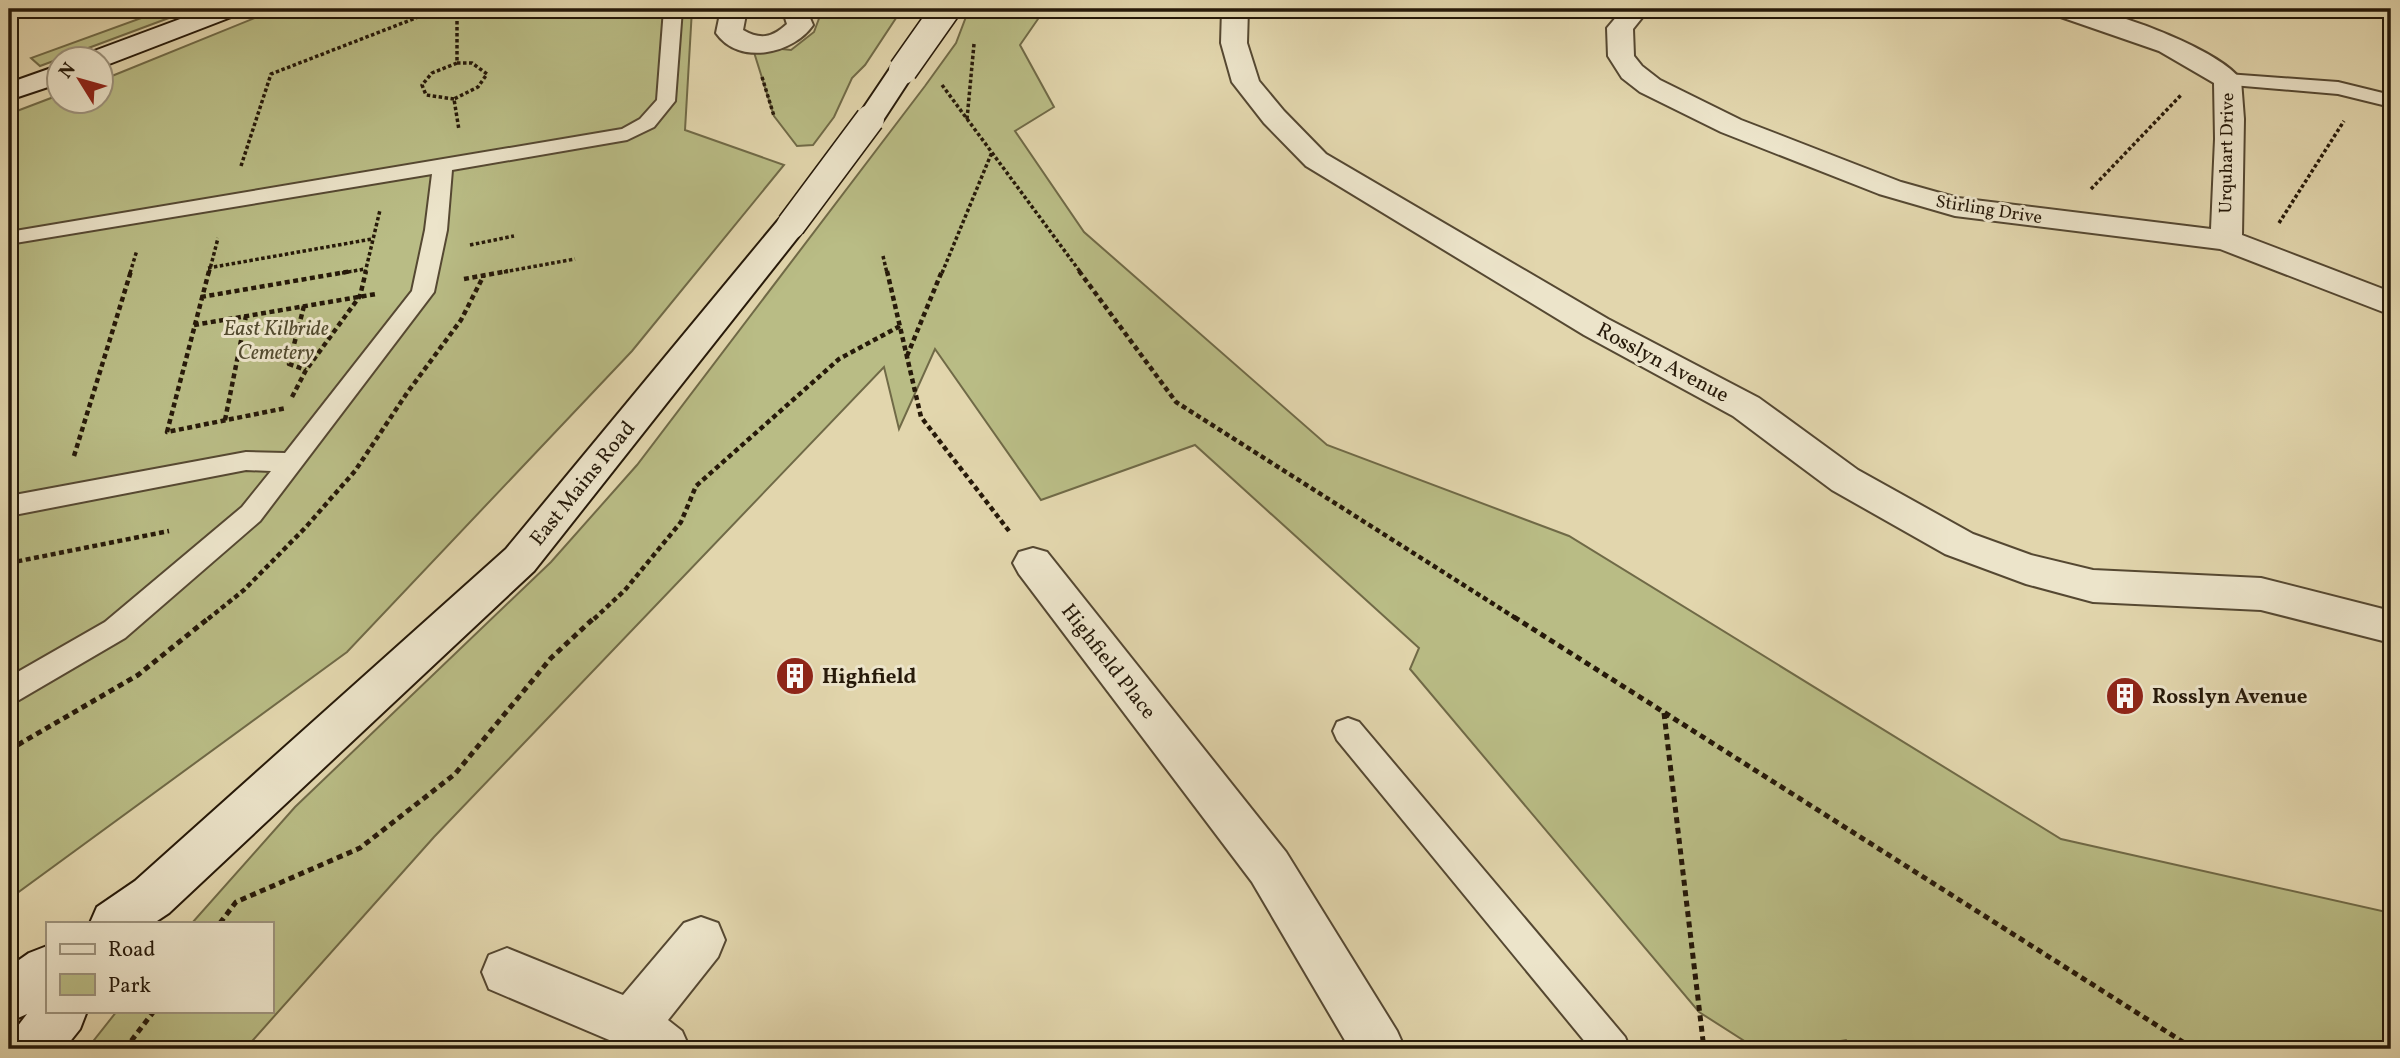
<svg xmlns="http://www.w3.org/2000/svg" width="2400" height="1058" viewBox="0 0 2400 1058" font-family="Vollkorn,serif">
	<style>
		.green { fill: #b9bc85; stroke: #706a47; stroke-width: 2 }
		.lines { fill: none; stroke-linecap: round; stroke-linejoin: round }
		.lane-casing { stroke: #554832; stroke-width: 4 }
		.street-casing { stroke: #554832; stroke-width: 4 }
		.secondary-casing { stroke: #261909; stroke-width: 4 }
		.path-far2 { stroke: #261909; stroke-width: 3.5; stroke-dasharray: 3.5 2.5; stroke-linecap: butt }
		.path-far1 { stroke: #261909; stroke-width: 4.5; stroke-dasharray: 5 3.5; stroke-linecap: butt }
		.path { stroke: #261909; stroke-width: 5; stroke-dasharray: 6 4.5; stroke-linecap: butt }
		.lane { fill: #ece4ca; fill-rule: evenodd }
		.street { fill: #ece4ca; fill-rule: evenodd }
		.secondary { fill: #ece4ca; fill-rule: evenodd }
		.secondary-bridge-casing { stroke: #261909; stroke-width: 31; stroke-linecap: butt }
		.secondary-bridge { stroke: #ece4ca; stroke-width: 28 }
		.labels { text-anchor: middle; stroke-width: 6; stroke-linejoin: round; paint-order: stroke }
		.far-street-label { font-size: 18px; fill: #261909; stroke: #ece4ca }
		.park-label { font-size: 21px; font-style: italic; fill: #524a2e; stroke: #ece4ca }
		.street-label { font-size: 21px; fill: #261909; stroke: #ece4ca }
		.poi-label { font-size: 21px; font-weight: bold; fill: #261909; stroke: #ece4ca; text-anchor: start }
	</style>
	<rect width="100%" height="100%" fill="#e2d6ad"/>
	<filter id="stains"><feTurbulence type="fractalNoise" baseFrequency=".00286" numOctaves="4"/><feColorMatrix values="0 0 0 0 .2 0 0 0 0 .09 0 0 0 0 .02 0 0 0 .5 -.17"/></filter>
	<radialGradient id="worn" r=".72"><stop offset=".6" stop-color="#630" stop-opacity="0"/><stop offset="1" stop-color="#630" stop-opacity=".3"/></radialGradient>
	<path class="green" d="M 166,9 L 193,9 L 40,66 L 31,58 Z
		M 277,9 L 692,9 L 685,130 L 784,165 L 632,351 L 347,652 L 9,899 L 9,114 L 59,95 L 60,102 L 102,102 L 102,80 Z
		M 817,9 L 902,9 L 865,65 L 852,78 L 834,117 L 813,145 L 797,146 L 774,116 L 752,46 L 791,50 L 814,32 L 821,13 Z
		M 969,9 L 1039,9 L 1038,19 L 1020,45 L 1054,107 L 1015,131 L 1084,232 L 1327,445 L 1569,536 L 2061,839 L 2391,913 L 2391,1049 L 1854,1049 L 1846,1040 L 1794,1049 L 1757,1049 L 1699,1012 L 1410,669 L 1419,648 L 1195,445 L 1041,500 L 935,349 L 899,429 L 884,367 L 434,837 L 245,1049 L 87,1049 L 117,1011 L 271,1011 L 271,923 L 192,923 L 295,807 L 551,562 L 637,465 L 925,86 L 956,43 Z"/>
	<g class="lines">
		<defs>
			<path id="lane" d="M 664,9 L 682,9 L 675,101 L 654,127 L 627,140 L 452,170 L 447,230 L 434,292 L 260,521 L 125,638 L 19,700 L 9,703 L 9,677 L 105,622 L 242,507 L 271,471 L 246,470 L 9,516 L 9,496 L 246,452 L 285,453 L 412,291 L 425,230 L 432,174 L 9,244 L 9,232 L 622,129 L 640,119 L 657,100 Z
				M 2227,74 L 2338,82 L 2391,95 L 2391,107 L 2338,94 L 2220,84 L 2218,80 Z
				M 1348,718 L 1359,722 L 1625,1037 L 1630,1049 L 1591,1049 L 1337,740 L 1333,731 L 1337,722 Z"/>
			<path id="street" d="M 721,9 L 747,9 L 743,30 C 760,40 772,38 787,24 L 785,18 L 775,14 L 771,9 L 806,9 L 813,25 C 793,54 739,66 716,33 Z
				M 1222,9 L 1248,9 L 1247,43 L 1259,81 L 1284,111 L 1326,154 L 1608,319 L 1759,398 L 1858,470 L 1973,534 L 2031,555 L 2093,570 L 2261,578 L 2391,611 L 2391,643 L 2261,610 L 2093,602 L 2026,584 L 1945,554 L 1832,490 L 1733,416 L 1584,335 L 1306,166 L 1264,123 L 1232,82 L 1221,43 Z
				M 1623,9 L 1649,9 L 1633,29 L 1634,56 L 1642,66 L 1660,80 L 1741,120 L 1901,182 L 1958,198 L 2211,229 L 2215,139 L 2214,83 L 2159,51 L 2052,14 L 2048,9 C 2060,8 2074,7 2086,9 C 2121,13 2221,51 2241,80 L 2244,119 L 2242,235 L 2391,292 L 2391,315 L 2220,249 L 1955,216 L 1879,194 L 1721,132 L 1640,92 L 1622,78 L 1608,56 L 1607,28 Z
				M 1033,548 L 1047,552 L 1286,852 L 1397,1031 L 1405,1049 L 1350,1049 L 1252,882 L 1019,574 L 1013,563 L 1019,552 Z
				M 701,917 L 718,923 L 725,940 L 718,957 L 668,1020 L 682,1031 L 690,1049 L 623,1049 L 614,1042 L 489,989 L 482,972 L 489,955 L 507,948 L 623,995 L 684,923 Z"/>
			<path id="secondary" d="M 207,9 L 243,9 L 239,14 L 104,66 L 102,66 L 102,60 L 82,60 L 86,54 Z
				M 903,62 L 913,64 L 916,70 L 884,119 L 880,125 L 870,127 L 860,125 L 856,119 L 893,64 Z
				M 60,65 L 60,83 L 9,100 L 9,83 Z
				M 791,216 L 802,218 L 806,225 L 802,232 L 534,571 L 169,913 L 154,923 L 90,923 L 97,907 L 135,881 L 506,549 L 780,218 Z
				M 47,946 L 47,1011 L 87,1011 L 80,1029 L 64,1049 L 9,1049 L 14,1031 L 27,1014 L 9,1022 L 9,967 L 29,953 Z"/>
		</defs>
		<use href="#lane" class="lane-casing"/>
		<use href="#street" class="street-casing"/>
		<use href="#secondary" class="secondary-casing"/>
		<path class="path-far2" d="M 457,9 L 457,63 L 472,63 L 487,74 L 478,87 L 454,99 L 459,130
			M 762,77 L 774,116
			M 942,85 L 1081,273
			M 454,99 L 426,95 L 422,85 L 432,73 L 457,63
			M 967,119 L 974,44
			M 241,166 L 271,74 L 439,9
			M 2091,189 L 2182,94
			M 2279,223 L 2344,121
			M 470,245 L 514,236
			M 883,256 L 887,273
			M 208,268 L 372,239
			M 130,273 L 137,250
			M 209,273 L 218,238
			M 342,273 L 365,269
			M 365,273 L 380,210
			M 498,273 L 575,259
			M 942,273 L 992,152"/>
		<path class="path-far1" d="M 209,271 L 167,432 L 286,408
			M 887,271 L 921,417 L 1009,531
			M 1079,271 L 1176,402 L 1517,619
			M 464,279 L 508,271
			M 201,297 L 352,271
			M 304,306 L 289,364 L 306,370
			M 194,325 L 376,294
			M 907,356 L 942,271
			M 292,397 L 306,370 L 360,296 L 366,271
			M 225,420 L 246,316
			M 74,456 L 131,271
			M 9,563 L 169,531
			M 208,619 L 244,590 L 305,528 L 355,471 L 407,393 L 461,320 L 484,275
			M 594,619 L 625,590 L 681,522 L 696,486 L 839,359 L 900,326"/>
		<path class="path" d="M 1514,617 L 2194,1049
			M 1664,713 L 1704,1049
			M 9,750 L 138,675 L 210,617
			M 220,923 L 236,902 L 360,848 L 455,774 L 551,658 L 595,617
			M 125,1049 L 154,1011"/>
		<use href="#lane" class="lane"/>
		<use href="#street" class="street"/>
		<use href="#secondary" class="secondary"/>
		<defs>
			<path id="secondary-bridge" d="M 903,70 L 946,9
				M 791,225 L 870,119"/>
		</defs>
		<use href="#secondary-bridge" class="secondary-bridge-casing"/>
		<use href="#secondary-bridge" class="secondary-bridge"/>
	</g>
	<defs>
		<symbol id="building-disc" viewBox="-11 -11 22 22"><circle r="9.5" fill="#8f2418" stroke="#ece4ca"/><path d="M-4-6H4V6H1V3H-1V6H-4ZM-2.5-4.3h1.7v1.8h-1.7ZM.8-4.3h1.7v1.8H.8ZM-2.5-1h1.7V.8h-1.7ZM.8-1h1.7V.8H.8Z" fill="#fff"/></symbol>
	</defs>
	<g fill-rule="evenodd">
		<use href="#building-disc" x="773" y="654" width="44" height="44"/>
		<use href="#building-disc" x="2103" y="674" width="44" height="44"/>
	</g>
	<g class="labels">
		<g class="far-street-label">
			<text transform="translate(2226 153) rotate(-89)" y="6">Urquhart Drive</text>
			<text transform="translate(1989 209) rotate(9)" y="6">Stirling Drive</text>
		</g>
		<g class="park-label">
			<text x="276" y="335">East Kilbride<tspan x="276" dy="24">Cemetery</tspan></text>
		</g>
		<g class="street-label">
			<text transform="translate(1663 362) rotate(28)" y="7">Rosslyn Avenue</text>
			<text transform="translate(582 483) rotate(-51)" y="7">East Mains Road</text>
			<text transform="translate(1109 661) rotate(52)" y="7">Highfield Place</text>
		</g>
		<g class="poi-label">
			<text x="822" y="683">Highfield</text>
			<text x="2152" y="703">Rosslyn Avenue</text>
		</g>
	</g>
	<rect width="2400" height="1058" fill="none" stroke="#e2d6ad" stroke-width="35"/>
	<rect x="10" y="10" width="2379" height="1037" fill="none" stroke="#261909" stroke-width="3.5"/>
	<rect x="18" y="18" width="2365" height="1023" fill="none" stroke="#261909" stroke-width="2"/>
	<rect x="46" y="922" width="228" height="91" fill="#ece4ca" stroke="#9d937d" stroke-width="2"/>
	<rect x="60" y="944" width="35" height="10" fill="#ece4ca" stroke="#9d937d" stroke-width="2"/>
	<text x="108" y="956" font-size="21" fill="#261909">Road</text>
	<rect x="60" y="974" width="35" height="21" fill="#b9bc85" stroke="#9d937d" stroke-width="2"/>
	<text x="108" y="992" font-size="21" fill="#261909">Park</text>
	<g transform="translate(80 80) rotate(307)"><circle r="33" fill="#ece4ca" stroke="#9d937d" stroke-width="2"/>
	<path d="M0-5L12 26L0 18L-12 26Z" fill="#8f2418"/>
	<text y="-10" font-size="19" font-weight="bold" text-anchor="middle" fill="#261909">N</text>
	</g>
	<rect width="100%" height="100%" filter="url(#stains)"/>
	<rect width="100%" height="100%" fill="url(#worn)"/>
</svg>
